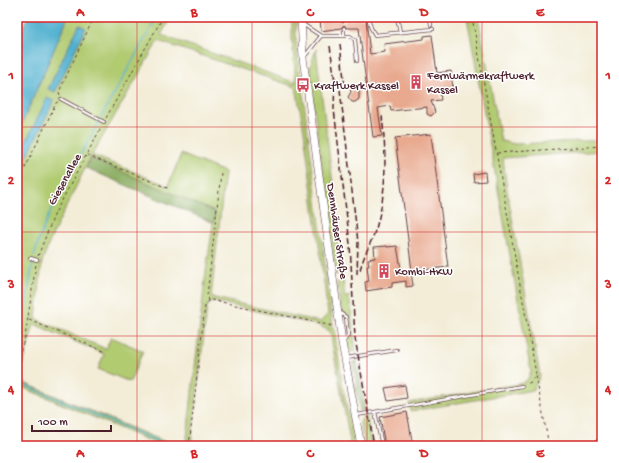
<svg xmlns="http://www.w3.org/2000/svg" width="619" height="463" viewBox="0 0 619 463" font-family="'Gochi Hand',sans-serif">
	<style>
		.green { fill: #b1cb71; stroke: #7e754e; fill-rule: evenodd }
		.forest { fill: #8caf63; stroke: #6b6747 }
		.water { fill: #50b0cf; stroke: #4d687d }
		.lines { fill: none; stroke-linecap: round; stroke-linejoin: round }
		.stream { stroke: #50b0cf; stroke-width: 1.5 }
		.building { fill: #e8a98e }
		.service-casing { stroke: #633e45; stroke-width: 4 }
		.tertiary-casing { stroke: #633e45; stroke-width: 8 }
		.motorway-casing { stroke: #633e45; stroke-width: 12 }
		.path { stroke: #633e45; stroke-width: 1; stroke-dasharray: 3 3; stroke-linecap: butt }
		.service { stroke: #fff; stroke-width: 2.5 }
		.tertiary { stroke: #fff; stroke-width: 7 }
		.motorway { stroke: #ebc669; stroke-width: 10 }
		.rail { stroke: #4a1f2b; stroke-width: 1.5; stroke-dasharray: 6 3; stroke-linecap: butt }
		.grid { fill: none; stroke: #d62828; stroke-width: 1; stroke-opacity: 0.55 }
		.labels { text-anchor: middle; stroke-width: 3; stroke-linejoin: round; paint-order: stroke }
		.poi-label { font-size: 12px; fill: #4a1f2b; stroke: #fff; text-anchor: start }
		.street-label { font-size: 12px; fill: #4a1f2b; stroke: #fff }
		.neatline { fill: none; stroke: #d62828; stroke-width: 1.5 }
		.grid-label { font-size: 13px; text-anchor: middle; font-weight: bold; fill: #d62828 }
	</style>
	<rect width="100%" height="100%" fill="#fff"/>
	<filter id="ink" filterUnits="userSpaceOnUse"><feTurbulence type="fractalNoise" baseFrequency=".025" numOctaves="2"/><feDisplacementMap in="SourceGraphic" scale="8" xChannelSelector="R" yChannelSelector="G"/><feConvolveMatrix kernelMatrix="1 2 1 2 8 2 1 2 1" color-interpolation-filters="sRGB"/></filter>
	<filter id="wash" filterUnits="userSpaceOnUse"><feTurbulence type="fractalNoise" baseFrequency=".012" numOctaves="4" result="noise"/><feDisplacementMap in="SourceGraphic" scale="16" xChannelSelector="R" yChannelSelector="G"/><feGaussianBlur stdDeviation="0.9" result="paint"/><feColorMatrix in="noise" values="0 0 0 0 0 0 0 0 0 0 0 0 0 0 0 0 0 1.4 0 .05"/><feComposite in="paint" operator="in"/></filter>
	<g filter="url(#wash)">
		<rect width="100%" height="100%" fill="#f3edd8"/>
		<path class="green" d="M 68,17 L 171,17 L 161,35 L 296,83 L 292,40 L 292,17 L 296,17 L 296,41 L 333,325 L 329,324 L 329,326 L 334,327 L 343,388 L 355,446 L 349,446 L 350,441 L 330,331 L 318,325 L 212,301 L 207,307 L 191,446 L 186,446 L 206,271 L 215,212 L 90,158 L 51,238 L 42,262 L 36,319 L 106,349 L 111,337 L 143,351 L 130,382 L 98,369 L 104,354 L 34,324 L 25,358 L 17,377 L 17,135 ZM 158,41 L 296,87 L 304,131 L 328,314 L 320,322 L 211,297 L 225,172 L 181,154 L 168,186 L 92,155 Z
			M 467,17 L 478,17 L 501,141 L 515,144 L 602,140 L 602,151 L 503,158 L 507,190 L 540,376 L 533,390 L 411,411 L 409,403 L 523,383 L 528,379 L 531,372 Z
			M 316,49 L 342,257 L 340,260 L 342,274 L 336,274 L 310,79 L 310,68 Z
			M 343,278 L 345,298 L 349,296 L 356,352 L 349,351 C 342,344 350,341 350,333 C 350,328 348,322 348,316 L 341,311 L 337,283 Z
			M 17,380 L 175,446 L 162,446 L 17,385 Z
			M 367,415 L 371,446 L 365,446 L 360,423 L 363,416 Z"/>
		<path class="forest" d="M 90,158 L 215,212 L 214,223 L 86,168 Z
			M 357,360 L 365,410 L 360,411 L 358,397 L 355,390 L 356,386 L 353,362 Z"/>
		<path class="water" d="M 28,17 L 68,17 L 17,135 L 17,43 Z
			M 79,25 L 86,28 L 55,92 L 48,89 Z
			M 47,98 L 54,101 L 23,165 L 17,161 L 17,160 Z"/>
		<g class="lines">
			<path class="stream" d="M 101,117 L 157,17
				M 34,256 C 47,208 75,165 99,122
				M 17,350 L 21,336 L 33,261
				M 17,382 L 169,446"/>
		</g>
		<g id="blocks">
			<path class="building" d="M 320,17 L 329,17 L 330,21 L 340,20 L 343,23 L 346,20 L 366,19 L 370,54 L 385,52 L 384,44 L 424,39 L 424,36 L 432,35 L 437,73 L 451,71 L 453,90 L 440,92 L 441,100 L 431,101 L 435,112 L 431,116 L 427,114 L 427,107 L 391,111 L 390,106 L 378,108 L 382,136 L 373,137 L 359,28 L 347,28 L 344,25 L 341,28 L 321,31 Z
				M 359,86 L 359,99 L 355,102 L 352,102 L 348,97 L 351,92 L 350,87 Z
				M 431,134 L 448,267 L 412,271 L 395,138 Z
				M 485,172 L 486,181 L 474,182 L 473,174 Z
				M 387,246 L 387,247 L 397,246 L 402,274 L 411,272 L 413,286 L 406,287 L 406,281 L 392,283 L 392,287 L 366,291 L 365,282 L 369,281 L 367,266 L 369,266 L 368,259 L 375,258 L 374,247 Z
				M 405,385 L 407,398 L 388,401 L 385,388 Z
				M 407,412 L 413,446 L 385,446 L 380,417 Z"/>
		</g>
	</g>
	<g filter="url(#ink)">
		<use href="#blocks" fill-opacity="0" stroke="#633e45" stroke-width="1"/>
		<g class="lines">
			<defs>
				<path id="service" d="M 343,17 L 343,20
					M 368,17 L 371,28 L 375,35 L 433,29
					M 397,17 L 400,32
					M 430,17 L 431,25
					M 304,25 L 321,36 L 350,36 L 355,40 L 357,61
					M 344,28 L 344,35
					M 305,56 L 321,36
					M 61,99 L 104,122
					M 30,258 L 37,260
					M 340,313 L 346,317 L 348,335 L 344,341
					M 346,358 L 397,350
					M 375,412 L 382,446
					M 357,415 L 522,386"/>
				<path id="tertiary" d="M 301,17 L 303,58 L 342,343 L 361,446"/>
				<path id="motorway" d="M 598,446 L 602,443"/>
			</defs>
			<use href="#service" class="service-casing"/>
			<use href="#tertiary" class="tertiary-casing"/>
			<use href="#motorway" class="motorway-casing"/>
			<path class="path" d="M 472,17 L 536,374 L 531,382 L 526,384
				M 60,95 L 59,92 L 94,17
				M 106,118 L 163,17
				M 497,153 L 602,146
				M 87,155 L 170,189
				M 17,185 L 56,103 L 59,101
				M 38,256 L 55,213 L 102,126
				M 208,301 L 207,296 L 221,173
				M 29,320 L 106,352
				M 17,362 L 25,337 L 36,264
				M 536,376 L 549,446
				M 189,446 L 205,306 L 208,301 L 212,300 L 333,326"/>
			<use href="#service" class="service"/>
			<use href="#tertiary" class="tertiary"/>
			<use href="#motorway" class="motorway"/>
			<path class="rail" d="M 340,44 L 345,88
				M 330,46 L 335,82
				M 335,77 L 334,109 L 350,244 L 355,338 L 374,446
				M 339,81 L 358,242 L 357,274
				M 360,270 C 364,254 374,238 378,221 C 387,187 386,151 382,116"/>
		</g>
	</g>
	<path class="grid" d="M 137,17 L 137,446M 252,17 L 252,446M 367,17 L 367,446M 482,17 L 482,446M 17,127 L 602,127M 17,232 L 602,232M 17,336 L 602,336"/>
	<defs>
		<symbol id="building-bare" viewBox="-9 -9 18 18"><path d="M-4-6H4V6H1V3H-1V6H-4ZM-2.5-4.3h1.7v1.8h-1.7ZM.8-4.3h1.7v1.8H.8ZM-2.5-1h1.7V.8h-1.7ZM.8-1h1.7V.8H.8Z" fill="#d1495b" stroke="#fff" stroke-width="2.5" paint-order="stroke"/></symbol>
		<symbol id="bus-bare" viewBox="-9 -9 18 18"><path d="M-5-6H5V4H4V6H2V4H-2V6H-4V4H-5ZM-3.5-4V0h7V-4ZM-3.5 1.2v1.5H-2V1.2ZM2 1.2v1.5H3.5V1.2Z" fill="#d1495b" stroke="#fff" stroke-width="2.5" paint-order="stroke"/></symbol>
	</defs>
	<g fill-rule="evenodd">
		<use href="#building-bare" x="406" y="72" width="20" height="20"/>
		<use href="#bus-bare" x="293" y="75" width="20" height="20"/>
		<use href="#building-bare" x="374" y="261" width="20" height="20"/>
	</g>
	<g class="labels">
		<g class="poi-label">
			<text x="427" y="79">Fernwärmekraftwerk<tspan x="427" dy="14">Kassel</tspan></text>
			<text x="314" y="89">Kraftwerk Kassel</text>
			<text x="395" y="275">Kombi-HKW</text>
		</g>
		<g class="street-label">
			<text transform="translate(64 179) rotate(-61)" y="4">Giesenallee</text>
			<text transform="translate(338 231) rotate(82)" y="4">Dennhäuser Straße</text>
		</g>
	</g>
	<rect width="619" height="463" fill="none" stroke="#fff" stroke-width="44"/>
	<path d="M32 425v6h79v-6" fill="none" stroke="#4a1f2b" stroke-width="2"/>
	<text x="38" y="425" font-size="12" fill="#4a1f2b" stroke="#ffffff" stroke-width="3" paint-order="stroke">100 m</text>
	<rect x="22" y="22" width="575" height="419" class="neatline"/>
	<g class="grid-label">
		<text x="80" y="16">A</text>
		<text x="194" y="16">B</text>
		<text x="310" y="16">C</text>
		<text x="424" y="16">D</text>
		<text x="540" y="16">E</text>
		<text x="11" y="79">1</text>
		<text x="608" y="79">1</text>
		<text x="11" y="184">2</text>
		<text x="608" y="184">2</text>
		<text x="11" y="288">3</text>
		<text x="608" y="288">3</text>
		<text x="11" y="393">4</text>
		<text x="608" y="393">4</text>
		<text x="80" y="457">A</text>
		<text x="194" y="457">B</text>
		<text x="310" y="457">C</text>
		<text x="424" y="457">D</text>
		<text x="540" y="457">E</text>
	</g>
</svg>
